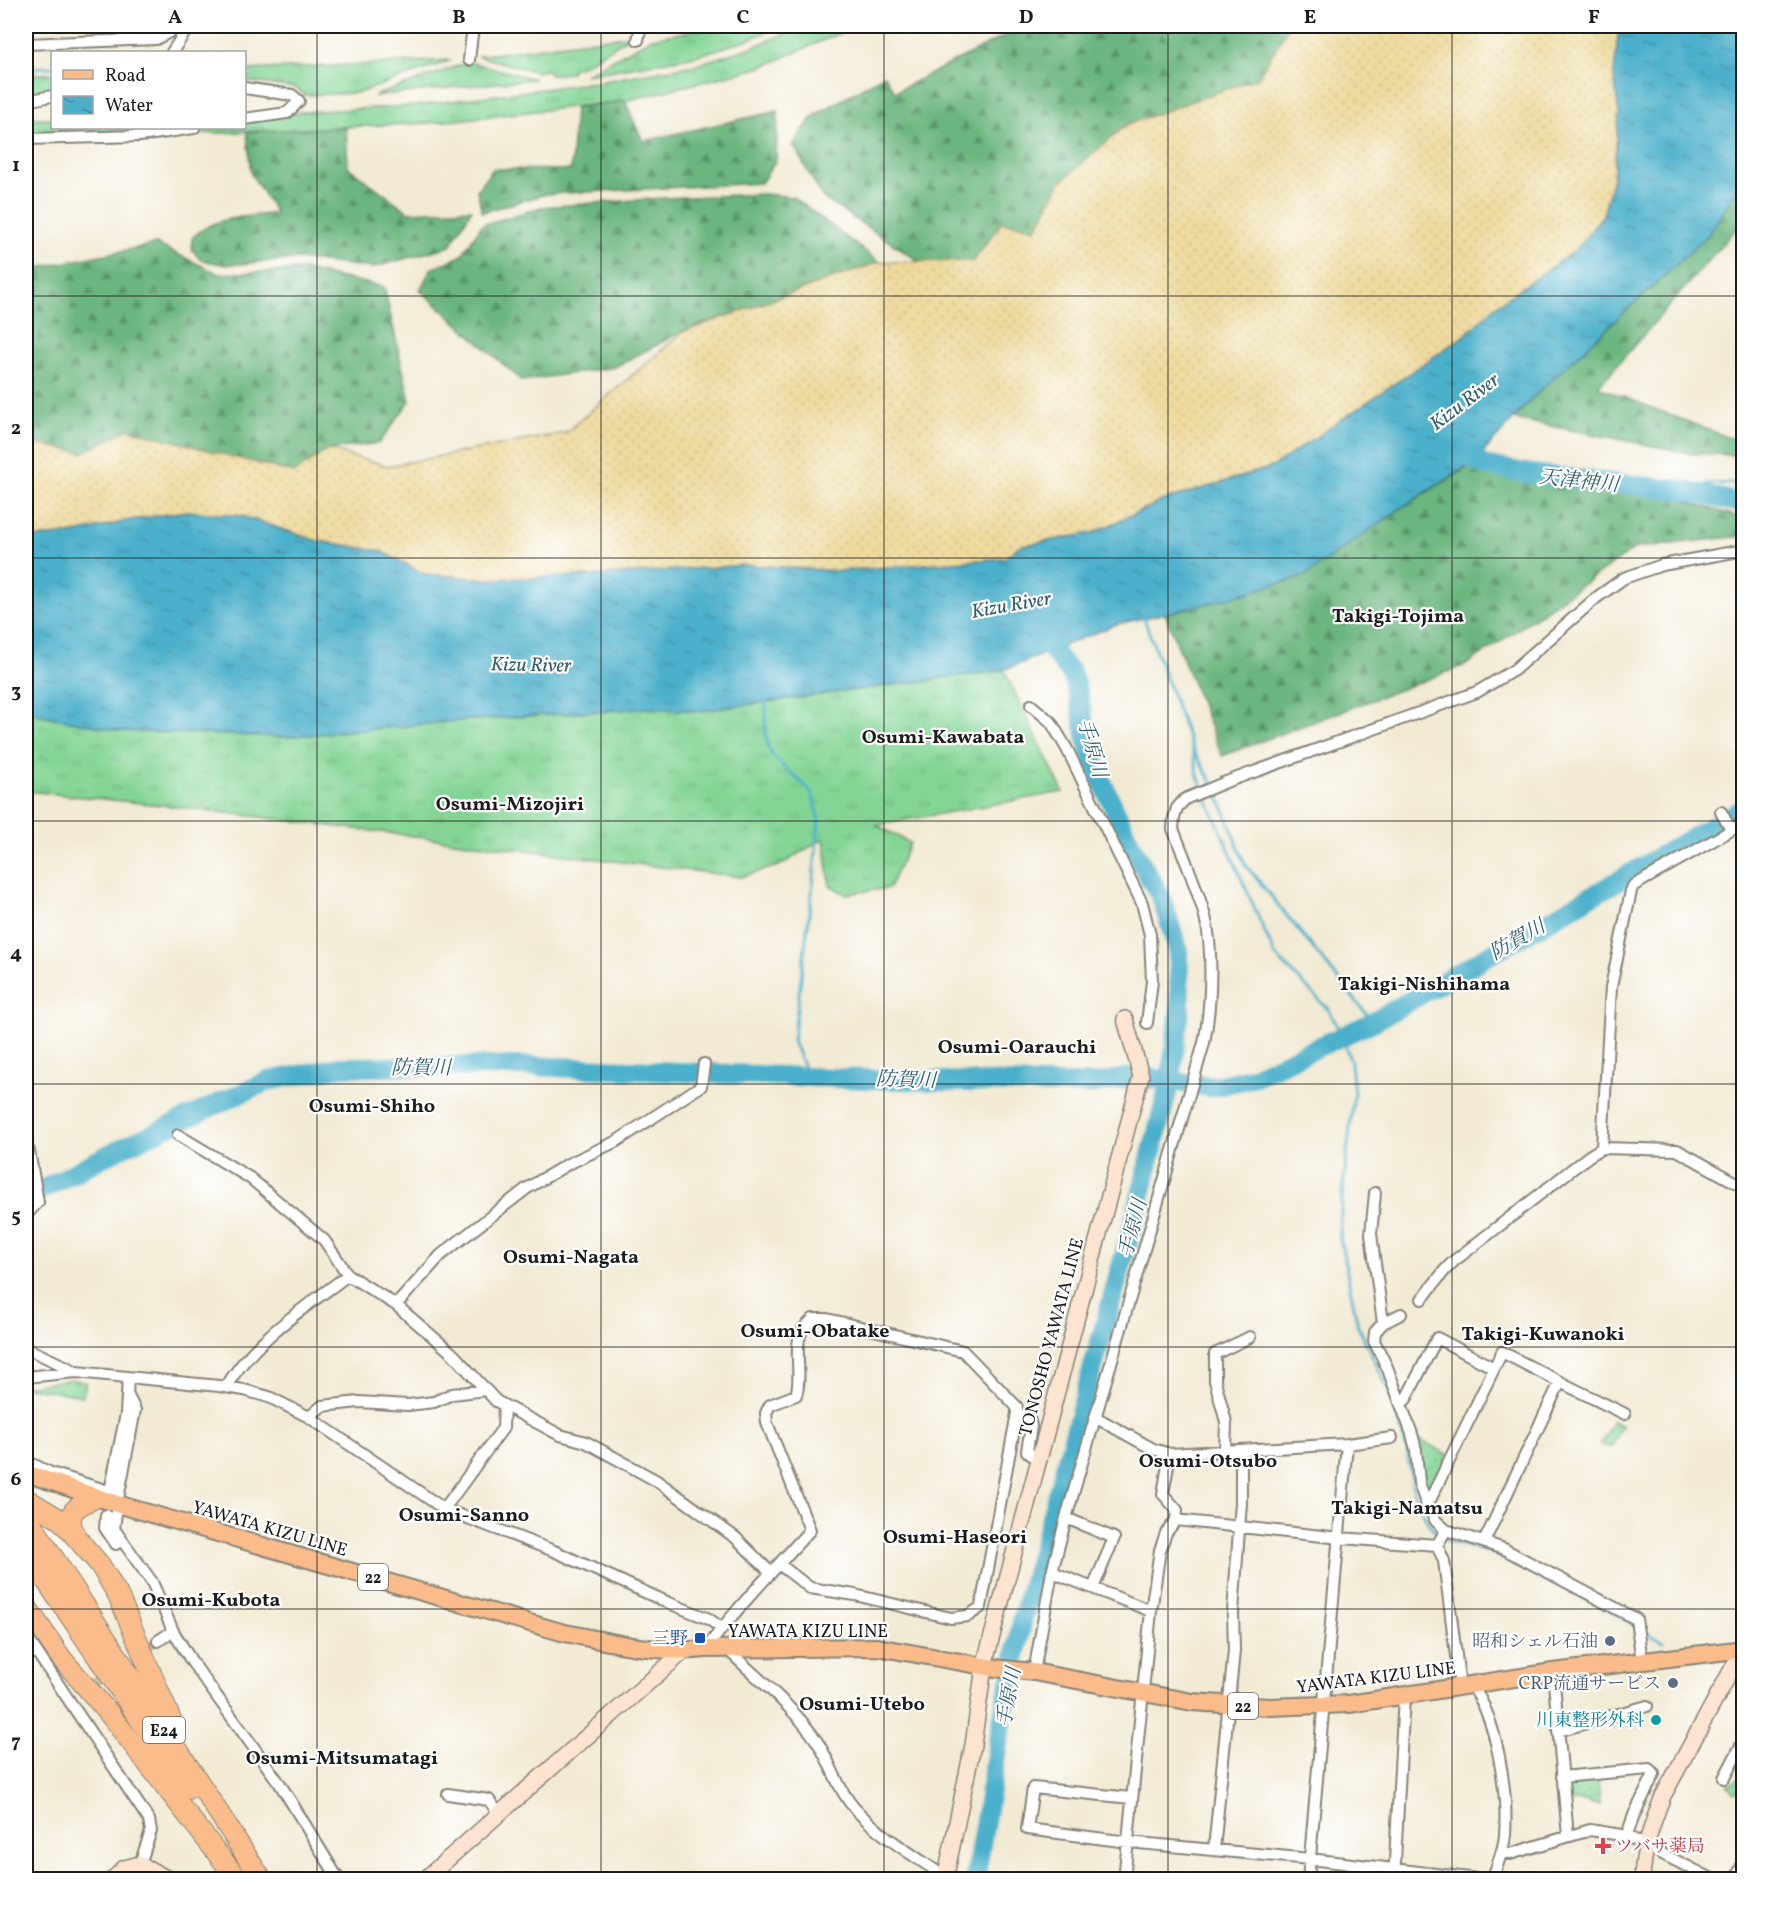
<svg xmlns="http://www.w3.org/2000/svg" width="1769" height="1905" viewBox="0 0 1769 1905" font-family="Vollkorn,'Noto Serif JP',serif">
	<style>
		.grass { fill: url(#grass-tufts); stroke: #507858; stroke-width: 1.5 }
		.forest { fill: url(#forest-firs); stroke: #44694d; stroke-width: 1.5 }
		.sand { fill: url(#sand-dots); stroke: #857b5d; stroke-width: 1.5 }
		.park { fill: url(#park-dots); stroke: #507858; stroke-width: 1.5 }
		.water { fill: url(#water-ripples); stroke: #346674; stroke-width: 1.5 }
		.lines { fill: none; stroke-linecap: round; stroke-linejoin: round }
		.stream { stroke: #4cb0cb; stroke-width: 3 }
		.river { stroke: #4cb0cb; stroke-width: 20 }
		.street-tunnel { stroke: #c7c1ae; stroke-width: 10; stroke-dasharray: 10 5; stroke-linecap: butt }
		.street-casing { stroke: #878378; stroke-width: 14 }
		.secondary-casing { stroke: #878378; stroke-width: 18 }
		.primary-casing { stroke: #878378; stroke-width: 20 }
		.highway-casing { stroke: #878378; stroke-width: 22 }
		.street { stroke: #fff; stroke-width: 10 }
		.secondary { stroke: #fde4d0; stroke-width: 15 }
		.primary { stroke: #f9bc8a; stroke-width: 16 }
		.highway { stroke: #f9bc8a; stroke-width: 20 }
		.grid { fill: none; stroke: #1c1c1c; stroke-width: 1.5; stroke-opacity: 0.55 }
		.transit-dot { fill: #1a4fb4; stroke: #fff; stroke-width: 2 }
		.service-dot { fill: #5c6f8a; stroke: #fff; stroke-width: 2 }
		.culture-dot { fill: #0f9aa8; stroke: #fff; stroke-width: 2 }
		.health-dot { fill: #e0444e; stroke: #fff; stroke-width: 2 }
		.labels { text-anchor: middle; stroke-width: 4.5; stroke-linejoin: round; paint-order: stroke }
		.shield { fill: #fff; stroke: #606060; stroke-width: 1.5 }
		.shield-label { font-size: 16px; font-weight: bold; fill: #1c1c1c }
		.street-label { font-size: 18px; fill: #1c1c1c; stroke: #fff }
		.transit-label { font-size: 18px; fill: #164399; stroke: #fff; text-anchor: end }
		.service-label { font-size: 18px; fill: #4e5e75; stroke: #fff; text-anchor: end }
		.culture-label { font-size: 18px; fill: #0d838f; stroke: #fff; text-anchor: end }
		.health-label { font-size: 18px; fill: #be3a42; stroke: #fff; text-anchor: start }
		.water-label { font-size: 20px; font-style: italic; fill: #325f6b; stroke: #fff }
		.neighbourhood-label { font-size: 20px; font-weight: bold; fill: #1c1c1c; stroke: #fff }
		.neatline { fill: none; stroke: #1c1c1c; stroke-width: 2 }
		.grid-label { font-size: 20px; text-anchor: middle; font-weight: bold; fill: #1c1c1c }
	</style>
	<defs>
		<pattern id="grass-tufts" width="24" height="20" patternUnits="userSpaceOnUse" patternTransform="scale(1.5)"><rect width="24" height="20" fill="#84d595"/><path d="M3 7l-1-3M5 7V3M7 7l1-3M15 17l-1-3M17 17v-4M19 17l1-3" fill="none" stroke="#71b680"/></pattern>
		<pattern id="forest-firs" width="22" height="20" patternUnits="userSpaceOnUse" patternTransform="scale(1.5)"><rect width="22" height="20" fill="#6bb67e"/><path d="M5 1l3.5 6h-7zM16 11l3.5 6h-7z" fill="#579366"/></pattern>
		<pattern id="sand-dots" width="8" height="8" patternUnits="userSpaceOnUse" patternTransform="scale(1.5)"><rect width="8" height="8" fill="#eeda9e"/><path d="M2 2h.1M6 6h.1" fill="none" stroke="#ccba88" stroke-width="1.8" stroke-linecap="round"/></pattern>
		<pattern id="park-dots" width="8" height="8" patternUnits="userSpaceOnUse" patternTransform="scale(1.5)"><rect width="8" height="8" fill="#84d595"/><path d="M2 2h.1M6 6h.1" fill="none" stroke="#71b680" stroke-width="1.8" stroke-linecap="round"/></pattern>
		<pattern id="water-ripples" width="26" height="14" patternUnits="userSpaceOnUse" patternTransform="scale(1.5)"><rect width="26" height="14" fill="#4cb0cb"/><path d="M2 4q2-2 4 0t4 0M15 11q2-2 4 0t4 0" fill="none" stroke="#3e8ea4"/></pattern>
	</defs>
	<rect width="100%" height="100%" fill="#fff"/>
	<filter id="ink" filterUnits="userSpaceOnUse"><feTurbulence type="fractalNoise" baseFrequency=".0167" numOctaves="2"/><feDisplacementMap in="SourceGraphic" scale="12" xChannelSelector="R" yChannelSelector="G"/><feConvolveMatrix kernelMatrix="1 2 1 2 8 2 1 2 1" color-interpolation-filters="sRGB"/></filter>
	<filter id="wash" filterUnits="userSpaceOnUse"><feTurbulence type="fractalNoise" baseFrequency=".008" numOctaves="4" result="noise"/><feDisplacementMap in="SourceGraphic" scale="24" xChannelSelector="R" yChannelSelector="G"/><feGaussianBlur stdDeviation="1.35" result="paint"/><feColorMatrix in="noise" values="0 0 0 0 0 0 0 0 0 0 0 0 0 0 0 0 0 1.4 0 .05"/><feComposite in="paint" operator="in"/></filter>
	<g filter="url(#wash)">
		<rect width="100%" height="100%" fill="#f2ead3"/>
		<path class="grass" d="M 720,26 L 782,26 L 747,40 L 696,56 L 585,75 L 652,38 Z
			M 804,26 L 856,26 L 762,67 L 625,101 L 429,123 L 154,136 L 205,128 L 244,128 L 245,121 L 301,112 L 413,106 L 596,82 L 695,65 L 752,47 Z
			M 632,35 L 584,65 L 573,68 L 570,73 L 550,75 L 547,70 L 537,72 L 477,56 Z
			M 452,60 L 358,93 L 304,95 L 296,88 L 245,81 L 245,70 Z
			M 474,63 L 535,79 L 374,96 L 463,64 Z
			M 26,74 L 52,74 L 52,95 L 26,100 Z
			M 26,118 L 52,118 L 52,128 L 163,128 L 142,131 L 26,134 Z
			M 1004,670 L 1063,792 L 877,825 L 910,843 L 889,888 L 845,894 L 830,885 L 824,838 L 781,865 L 741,877 L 179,807 L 26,791 L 26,712 L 121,731 L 285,737 L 458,721 L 644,708 L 699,711 Z"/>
		<path class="forest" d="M 1018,26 L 1289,26 L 1258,78 L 1126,125 L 1061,182 L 1036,229 L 1002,222 L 974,261 L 920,262 L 823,198 L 793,145 L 812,117 L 884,75 L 895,92 L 1020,28 Z
			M 625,101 L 643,141 L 778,111 L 776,160 L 761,183 L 547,194 L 482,212 L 477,190 L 493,169 L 571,170 L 575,108 Z
			M 346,127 L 348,167 L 409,212 L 472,209 L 450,246 L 372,268 L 300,259 L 226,265 L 201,260 L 192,250 L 192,238 C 215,215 245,218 276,213 L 251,174 L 247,132 Z
			M 1743,181 L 1743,221 L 1598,387 L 1743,443 L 1743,455 L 1694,454 L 1514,419 L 1533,397 L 1708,235 Z
			M 765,194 L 793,197 L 879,262 L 683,331 L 615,367 L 522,381 L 420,290 L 431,269 L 461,256 L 482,225 L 541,207 L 663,198 Z
			M 156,244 L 219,274 L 305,270 L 384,287 L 410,401 L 379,443 L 328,450 L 294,473 L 128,429 L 83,453 L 26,442 L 26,270 Z
			M 1477,462 L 1531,474 L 1675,498 L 1743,518 L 1743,536 L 1636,548 L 1466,665 L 1222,756 L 1165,614 L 1304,576 L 1404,506 Z"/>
		<path class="sand" d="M 1289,26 L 1619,26 L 1614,74 L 1619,115 L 1613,178 L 1604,215 L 1577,249 L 1497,305 L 1464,336 L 1272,467 L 1162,501 L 1093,533 L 1019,546 L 1005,558 L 839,571 L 748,565 L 590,576 L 487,579 L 424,574 L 381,551 L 318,541 L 242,516 L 187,511 L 131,520 L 76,533 L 26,539 L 26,442 L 83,453 L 128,429 L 294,473 L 328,450 L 388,466 L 565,433 L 683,332 L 879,262 L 974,261 L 1002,222 L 1036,229 L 1061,182 L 1126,125 L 1258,78 Z"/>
		<path class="park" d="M 71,1379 L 86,1382 L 83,1396 L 26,1387 L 26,1386 Z
			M 1613,1421 L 1622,1426 L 1611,1448 L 1601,1444 Z
			M 1415,1438 L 1448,1454 L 1428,1497 L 1423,1494 Z
			M 1739,1778 L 1743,1780 L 1743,1792 L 1740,1790 L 1734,1793 L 1727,1785 Z
			M 1598,1781 L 1600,1805 L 1589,1803 L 1588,1801 L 1568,1801 L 1567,1788 L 1572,1782 Z"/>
		<path class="water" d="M 1619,26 L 1743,26 L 1743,181 L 1708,235 L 1533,397 L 1475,462 L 1404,506 L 1303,577 L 1202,605 L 1117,624 L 1004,670 L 699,711 L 644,708 L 458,721 L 285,737 L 121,731 L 26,712 L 26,539 L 76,533 L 131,520 L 187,511 L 242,516 L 318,541 L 381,551 L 424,574 L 487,579 L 590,576 L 748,565 L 839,571 L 1005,558 L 1019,546 L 1093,533 L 1162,501 L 1272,467 L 1464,336 L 1497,305 L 1577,249 L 1603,215 L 1613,178 L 1619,115 L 1614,74 Z"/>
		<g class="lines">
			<path class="stream" d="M 26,68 L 52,67
				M 1688,491 L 1710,484 L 1744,483
				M 1143,616 L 1192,748 L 1213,784
				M 766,701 L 765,729 L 768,747 L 773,757 L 809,789 L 814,799 L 819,821 L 812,892 L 793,1041 L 808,1077
				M 1192,748 L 1198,776 L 1203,789
				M 1216,789 L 1245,864 L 1373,1022
				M 1205,795 L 1275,955 L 1329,1010 L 1342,1036 L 1351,1063 L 1354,1093 L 1342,1197 L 1340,1238 L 1358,1326 L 1388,1388 L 1407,1450 L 1414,1491 L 1425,1517 L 1435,1531 L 1448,1541 L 1500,1555 L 1604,1608
				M 1610,1611 L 1633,1624
				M 1641,1629 L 1663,1642"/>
			<path class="river" d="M 1453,450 L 1484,465 L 1531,474 L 1688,491 L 1744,504
				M 26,1198 L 113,1152 L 268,1081 L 340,1067 L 528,1066 L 832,1078 L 1041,1084 L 1095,1084 L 1136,1076 L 1212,1087 L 1251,1078 L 1373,1022 L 1744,808
				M 975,1880 L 998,1743 L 1023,1617 L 1138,1206 L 1170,1081 L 1180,1010 L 1178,949 L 1161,897 L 1131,845 L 1098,773 L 1088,745 L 1079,696 L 1071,671 L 1066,668 L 1038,631"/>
		</g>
	</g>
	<g filter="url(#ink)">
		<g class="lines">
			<path class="street-tunnel" d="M 84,1691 L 158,1641"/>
			<defs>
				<path id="street" d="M 638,40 L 641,26
					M 26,44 L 156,39 L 173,30 L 176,26
					M 172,52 L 189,26
					M 469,60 L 473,26
					M 244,88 L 292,95 L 299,101 L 287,113 L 244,119
					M 26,101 L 52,96
					M 26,139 L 140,136 L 194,128
					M 1031,705 L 1051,722 L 1067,749 L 1142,903 L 1150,935 L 1152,981 L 1147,1023
					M 1721,812 L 1731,830
					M 178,1135 L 250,1178 L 324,1240 L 348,1275 L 396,1305 L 453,1354 L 496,1401 L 560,1435 L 586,1442 L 657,1481 L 736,1538 L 771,1573
					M 26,1147 L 29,1151 L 38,1202 L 26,1215
					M 1602,1148 L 1611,987 L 1631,891 L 1633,886 L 1744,823
					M 1375,1193 L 1371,1234 L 1383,1323
					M 1422,1299 L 1445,1270 L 1454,1261 L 1589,1156 L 1602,1148 L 1677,1150 L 1744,1187
					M 396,1305 L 441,1255 L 526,1189 L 568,1164 L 617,1141 L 701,1086 L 704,1064
					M 1401,1314 L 1383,1323 L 1375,1332 L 1374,1341 L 1387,1367 L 1412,1434 L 1416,1450 L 1419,1483 L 1426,1503 L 1436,1521 L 1446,1530 L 1504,1549 L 1636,1619 L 1642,1661
					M 26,1348 L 73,1370
					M 26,1377 L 76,1372 L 219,1386 L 244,1390 L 269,1397 L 309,1417 L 444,1509 L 554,1551 L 669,1603 L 709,1619 L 721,1628
					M 1560,1382 L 1625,1414
					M 226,1387 C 254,1339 305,1308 348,1275
					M 127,1394 L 135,1410 L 117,1504 L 114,1529 L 152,1582 L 173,1631 L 192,1662 L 280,1784 L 339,1880
					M 1401,1404 L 1406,1399 L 1437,1338 L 1494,1368
					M 1017,1413 L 1029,1418 L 1031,1426 L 1027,1451 L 1038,1461
					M 309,1417 L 322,1406 L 359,1402 L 408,1405 L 434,1402 L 452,1394 L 486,1390
					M 1095,1417 L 1153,1449 L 1170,1454 L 1347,1444 L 1392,1438
					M 1225,1451 L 1226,1422 L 1215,1381 L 1215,1354 L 1250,1337
					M 26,1461 L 51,1473 L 118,1494
					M 111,1486 L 126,1414 L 128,1378
					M 1426,1503 L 1431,1498 L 1502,1352 L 1560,1382 L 1484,1542
					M 444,1509 L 503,1428 L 504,1405
					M 106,1515 L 105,1528 L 116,1544
					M 1066,1518 L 1114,1538 L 1093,1588
					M 1176,1520 L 1340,1538 L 1437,1545
					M 1446,1530 L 1437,1545 L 1444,1561 L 1460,1687
					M 1052,1572 L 1151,1611
					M 26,1636 L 149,1820 L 151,1831 L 140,1864
					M 158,1641 L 173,1631
					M 706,1649 C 737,1607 775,1569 810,1530 L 767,1423 L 766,1413 L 770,1405 L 796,1395 C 803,1376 792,1346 803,1329 C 806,1326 810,1322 813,1319 L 827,1319 L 963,1351 L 1017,1407 L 1017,1413 L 981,1607 L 968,1616 L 951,1618 L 855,1595 L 810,1588 L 779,1564
					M 728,1650 C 758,1679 796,1709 818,1743 C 832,1765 838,1791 857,1811 C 882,1837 915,1856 945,1877
					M 1034,1672 L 1052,1572 L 1066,1518 L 1204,1043 C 1211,1008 1214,947 1204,913 C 1196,885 1184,857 1173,829 L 1174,818 L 1177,808 L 1185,799 L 1226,782 L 1477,692 L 1514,670 L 1596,598 L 1624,578 L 1662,565 L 1744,550
					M 1553,1672 L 1568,1836
					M 1472,1686 C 1497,1718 1508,1793 1505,1835 C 1504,1850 1497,1865 1492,1880
					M 1558,1731 L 1647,1706
					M 1562,1777 L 1649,1769 L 1654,1774 L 1633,1817 L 1627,1836
					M 1724,1778 L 1744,1740
					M 448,1794 L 489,1800 L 499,1814
					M 1131,1798 L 1033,1788 L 1027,1829 L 1128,1842 L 1310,1859 L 1486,1880
					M 1214,1849 L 1234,1651 L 1233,1612 L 1241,1503 L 1241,1450
					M 1502,1852 L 1510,1854 L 1590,1830 L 1627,1836 L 1714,1880
					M 1124,1880 L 1151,1611 L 1160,1550 L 1166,1533 L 1176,1520 L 1177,1510 L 1163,1494 L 1170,1454
					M 1308,1880 L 1347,1444
					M 1394,1880 L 1404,1695
					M 1735,1880 L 1744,1862"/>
				<path id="secondary" d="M 112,1880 L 124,1868 L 140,1864 L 170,1880
					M 424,1880 L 683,1652
					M 945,1880 L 973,1745 L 984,1666 L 1141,1076 L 1125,1019
					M 1642,1880 C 1643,1849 1652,1824 1663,1796 L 1744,1647"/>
				<path id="primary" d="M 26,1473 L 117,1504 L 561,1632 C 609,1642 656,1654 706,1649 L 877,1647 L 994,1668 L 1034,1672 L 1192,1702 L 1269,1707 L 1349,1704 L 1553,1672 L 1744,1649"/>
				<path id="highway" d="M 26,1499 L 61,1520 L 100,1565 L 118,1595 L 174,1727
					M 26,1515 L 262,1880
					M 75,1534 C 64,1513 76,1506 95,1498
					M 26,1551 L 187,1789
					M 26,1606 L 62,1659 L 107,1711 L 238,1880"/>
			</defs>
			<use href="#street" class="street-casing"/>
			<use href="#secondary" class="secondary-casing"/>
			<use href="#primary" class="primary-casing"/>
			<use href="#highway" class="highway-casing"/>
			<use href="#street" class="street"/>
			<use href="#secondary" class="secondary"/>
			<use href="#primary" class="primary"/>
			<use href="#highway" class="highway"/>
		</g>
	</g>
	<path class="grid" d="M 317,26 L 317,1880M 601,26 L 601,1880M 884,26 L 884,1880M 1168,26 L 1168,1880M 1452,26 L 1452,1880M 26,296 L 1744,296M 26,558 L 1744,558M 26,821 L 1744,821M 26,1084 L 1744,1084M 26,1347 L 1744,1347M 26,1609 L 1744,1609"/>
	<rect class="transit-dot" x="694" y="1632" width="12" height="12" rx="3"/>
	<g class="service-dot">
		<circle cx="1610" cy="1641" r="6"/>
		<circle cx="1673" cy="1683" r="6"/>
	</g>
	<circle class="culture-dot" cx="1656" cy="1720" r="6"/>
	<path class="health-dot" d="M1600 1837h6v6h6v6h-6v6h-6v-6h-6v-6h6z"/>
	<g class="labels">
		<g class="shield">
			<rect x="358" y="1564" width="30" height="26" rx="4.5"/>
			<rect x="1228" y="1693" width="30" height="26" rx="4.5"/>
			<rect x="143" y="1717" width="42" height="26" rx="4.5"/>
		</g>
		<g class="shield-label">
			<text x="373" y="1583">22</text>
			<text x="1243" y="1712">22</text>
			<text x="164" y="1736">E24</text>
		</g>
		<g class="street-label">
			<text transform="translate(1051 1337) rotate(-75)" y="6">TONOSHO YAWATA LINE</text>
			<text transform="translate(270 1528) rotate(16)" y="6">YAWATA KIZU LINE</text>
			<text x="808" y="1637">YAWATA KIZU LINE</text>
			<text transform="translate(1376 1677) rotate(-7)" y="6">YAWATA KIZU LINE</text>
		</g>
		<g class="transit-label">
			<text x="688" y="1644">三野</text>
		</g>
		<g class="service-label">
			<text x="1598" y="1647">昭和シェル石油</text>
			<text x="1661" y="1689">CRP流通サービス</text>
		</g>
		<g class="culture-label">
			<text x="1644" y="1726">川東整形外科</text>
		</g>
		<g class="health-label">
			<text x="1615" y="1852">ツバサ薬局</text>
		</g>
		<g class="water-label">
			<text transform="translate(1464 401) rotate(-37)" y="7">Kizu River</text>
			<text transform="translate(1579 480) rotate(6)" y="7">天津神川</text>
			<text transform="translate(1011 604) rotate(-10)" y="7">Kizu River</text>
			<text transform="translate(531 664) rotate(1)" y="7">Kizu River</text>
			<text transform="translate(1093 748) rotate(74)" y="7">手原川</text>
			<text transform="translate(1517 939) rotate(-30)" y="7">防賀川</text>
			<text x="421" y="1074">防賀川</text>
			<text transform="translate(906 1079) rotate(2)" y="7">防賀川</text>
			<text transform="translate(1132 1228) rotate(-75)" y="7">手原川</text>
			<text transform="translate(1008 1697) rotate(-80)" y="7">手原川</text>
		</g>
		<g class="neighbourhood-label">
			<text x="1398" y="622">Takigi-Tojima</text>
			<text x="943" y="743">Osumi-Kawabata</text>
			<text x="510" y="810">Osumi-Mizojiri</text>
			<text x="1424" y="990">Takigi-Nishihama</text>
			<text x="1017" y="1053">Osumi-Oarauchi</text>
			<text x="372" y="1112">Osumi-Shiho</text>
			<text x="571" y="1263">Osumi-Nagata</text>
			<text x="815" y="1337">Osumi-Obatake</text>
			<text x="1543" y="1340">Takigi-Kuwanoki</text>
			<text x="1208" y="1467">Osumi-Otsubo</text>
			<text x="1407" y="1514">Takigi-Namatsu</text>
			<text x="464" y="1521">Osumi-Sanno</text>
			<text x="955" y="1543">Osumi-Haseori</text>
			<text x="211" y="1606">Osumi-Kubota</text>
			<text x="862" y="1710">Osumi-Utebo</text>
			<text x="342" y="1764">Osumi-Mitsumatagi</text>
		</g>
	</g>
	<rect width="1769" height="1905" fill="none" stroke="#fff" stroke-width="66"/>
	<rect x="51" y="51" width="195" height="78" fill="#ffffff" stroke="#a4a4a4" stroke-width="1.5"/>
	<rect x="63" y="70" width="30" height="9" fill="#f9bc8a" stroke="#a4a4a4" stroke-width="1.5"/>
	<text x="105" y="81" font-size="18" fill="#1c1c1c">Road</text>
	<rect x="63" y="96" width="30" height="18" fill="url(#water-ripples)" stroke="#a4a4a4" stroke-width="1.5"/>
	<text x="105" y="111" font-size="18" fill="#1c1c1c">Water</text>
	<rect x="33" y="33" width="1703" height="1839" class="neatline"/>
	<g class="grid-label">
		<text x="175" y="23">A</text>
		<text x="459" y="23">B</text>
		<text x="743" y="23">C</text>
		<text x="1026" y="23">D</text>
		<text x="1310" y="23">E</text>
		<text x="1594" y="23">F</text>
		<text x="16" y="171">1</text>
		<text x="16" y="434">2</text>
		<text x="16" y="697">3</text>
		<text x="16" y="959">4</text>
		<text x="16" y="1222">5</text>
		<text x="16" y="1485">6</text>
		<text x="16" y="1747">7</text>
	</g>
</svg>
